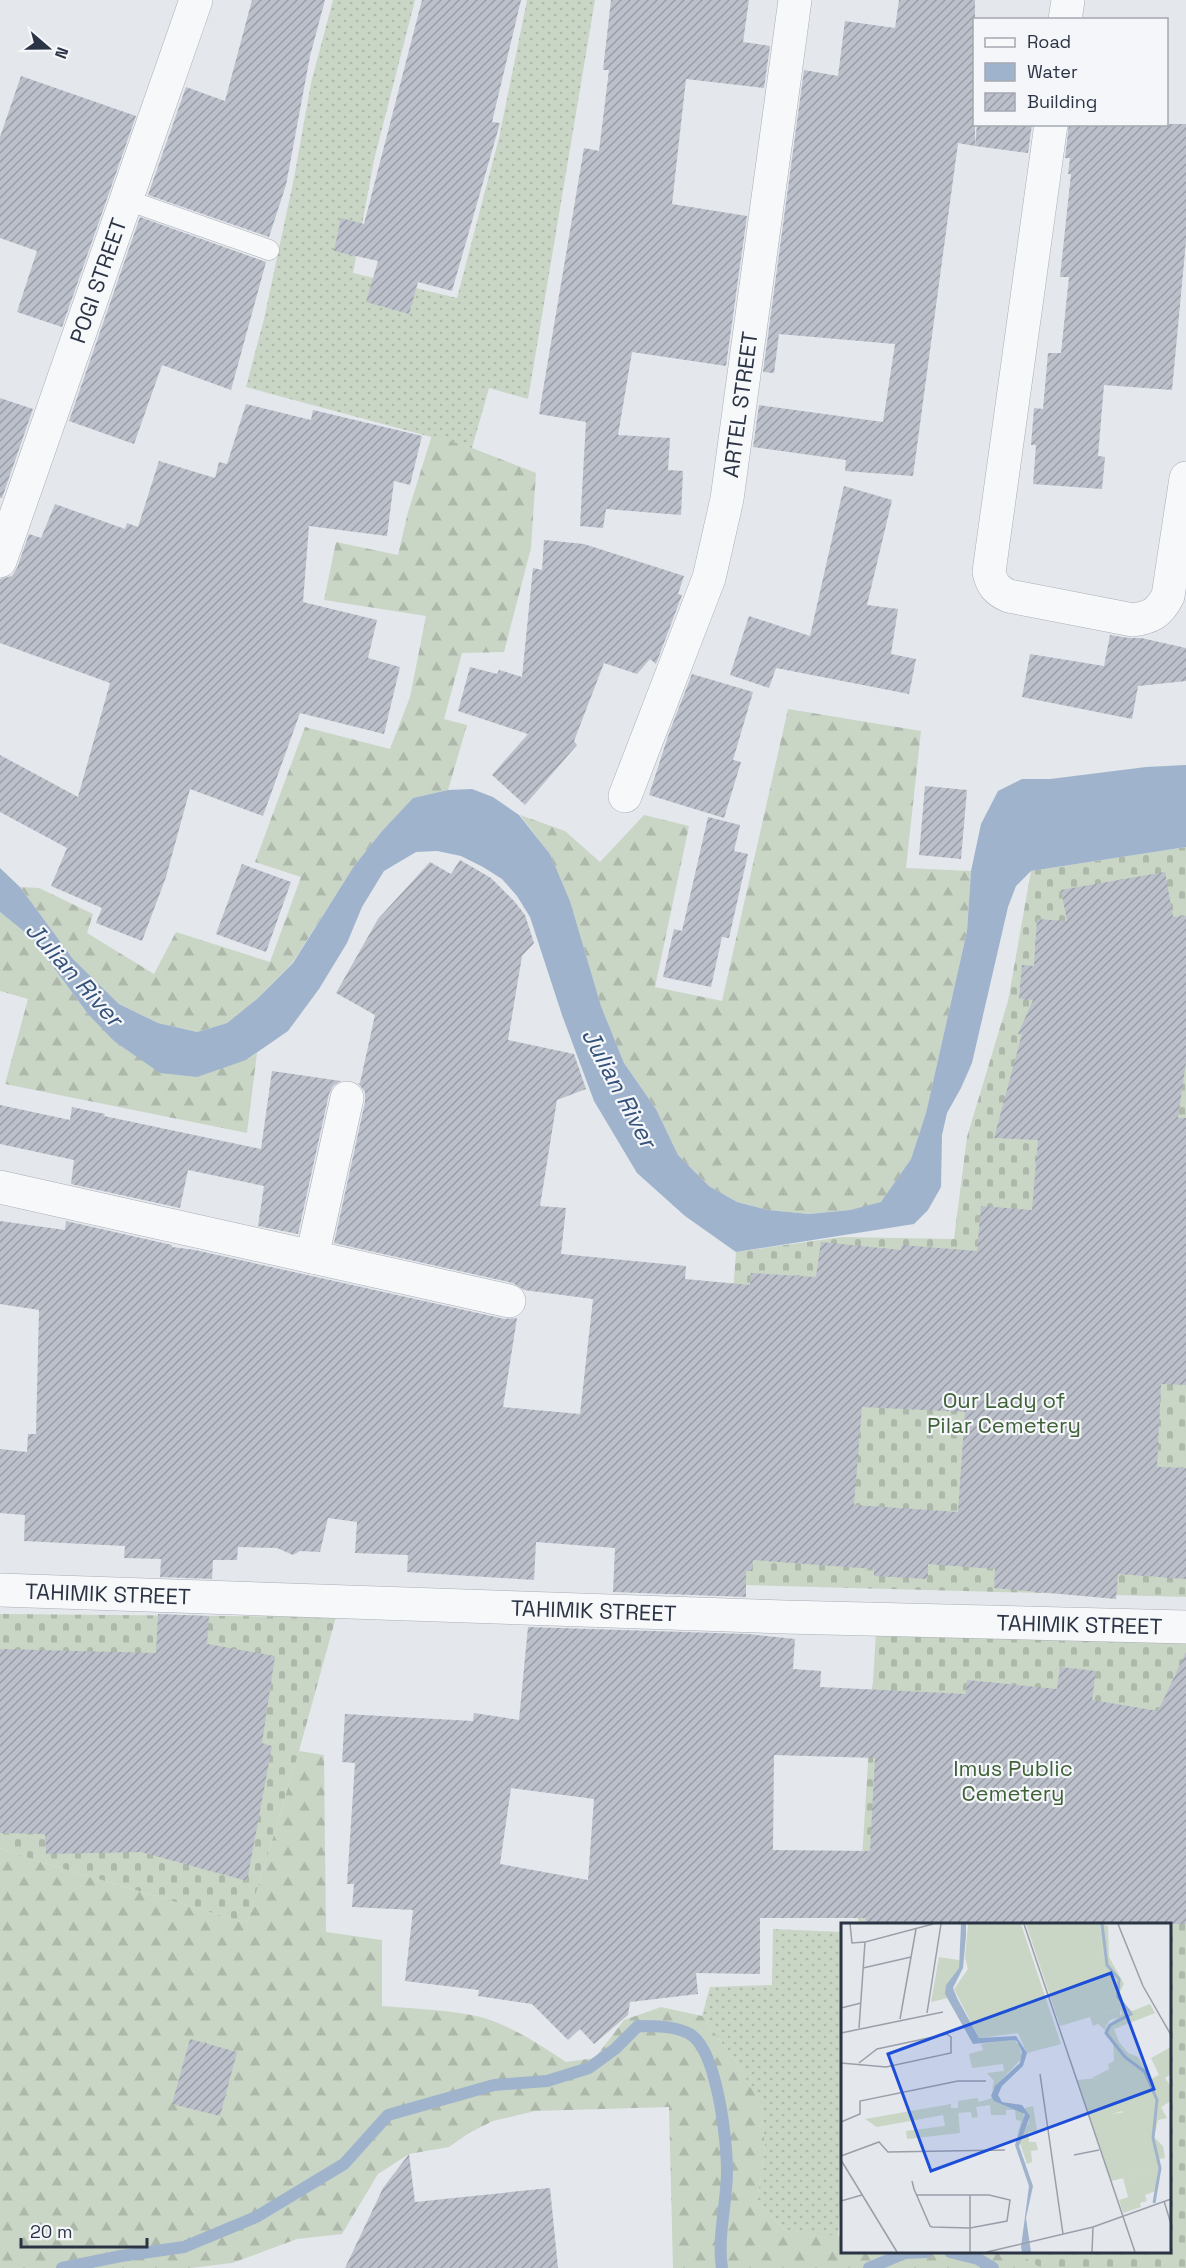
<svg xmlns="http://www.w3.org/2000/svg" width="1186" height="2268" viewBox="0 0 1186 2268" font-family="'Space Grotesk',sans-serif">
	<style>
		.grass { fill: url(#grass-dots) }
		.forest { fill: url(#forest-firs) }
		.cemetery { fill: url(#cemetery-stones) }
		.water { fill: #9fb4cc }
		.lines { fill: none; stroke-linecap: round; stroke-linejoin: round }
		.stream { stroke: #9fb4cc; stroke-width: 12 }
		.building { fill: url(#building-hatch); fill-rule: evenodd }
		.lane-casing { stroke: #a9aeb7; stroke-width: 21 }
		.street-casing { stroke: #a9aeb7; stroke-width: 34 }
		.lane { stroke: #f7f8fa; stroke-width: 20 }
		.street { stroke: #f7f8fa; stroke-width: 33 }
		.labels { text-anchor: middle; stroke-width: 4.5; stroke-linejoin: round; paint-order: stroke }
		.street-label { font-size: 22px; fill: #2b3445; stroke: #f4f6f9 }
		.park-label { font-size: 22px; fill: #3f6138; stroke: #f4f6f9 }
		.water-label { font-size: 24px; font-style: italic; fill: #34527a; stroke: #f4f6f9 }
		.inset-river { fill: none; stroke: #9fb4cc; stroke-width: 3 }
		.inset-road { fill: none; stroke: #9a9fa9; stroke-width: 1.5 }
		.view { fill: #1d4ed8; fill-opacity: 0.15; stroke: #1d4ed8; stroke-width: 3 }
		.inset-edge { fill: none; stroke: #2b3445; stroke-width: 3 }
	</style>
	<defs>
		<pattern id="grass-dots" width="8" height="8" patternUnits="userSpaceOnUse" patternTransform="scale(1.5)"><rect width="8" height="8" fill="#c9d6c5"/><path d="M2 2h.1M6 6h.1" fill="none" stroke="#adb8ab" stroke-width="1.8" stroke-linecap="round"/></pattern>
		<pattern id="forest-firs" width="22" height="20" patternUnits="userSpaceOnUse" patternTransform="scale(1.5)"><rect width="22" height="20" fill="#c9d6c5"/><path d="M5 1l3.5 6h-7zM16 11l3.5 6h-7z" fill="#adb8ab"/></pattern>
		<pattern id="cemetery-stones" width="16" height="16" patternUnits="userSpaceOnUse" patternTransform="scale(1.5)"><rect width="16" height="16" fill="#c9d6c5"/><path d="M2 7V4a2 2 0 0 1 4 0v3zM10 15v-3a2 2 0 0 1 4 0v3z" fill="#adb8ab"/></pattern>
		<pattern id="building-hatch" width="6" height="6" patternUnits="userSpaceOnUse" patternTransform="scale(1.5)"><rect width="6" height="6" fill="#bbc0ca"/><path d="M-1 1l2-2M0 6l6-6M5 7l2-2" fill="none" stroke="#989da6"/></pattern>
	</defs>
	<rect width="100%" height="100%" fill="#e4e7ec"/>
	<path class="grass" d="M 333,0 L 415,0 L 374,160 L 353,273 L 457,298 L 499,138 L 527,0 L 595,0 L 528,399 L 489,388 L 472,448 L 246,387 L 264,319 L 294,178 L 311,83 Z
		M 773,1929 L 842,1932 L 842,2170 L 838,2237 L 785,2230 L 757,2200 L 765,2151 L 761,2105 L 736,2062 L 702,2016 L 710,1987 L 772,1985 Z"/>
	<path class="forest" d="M 432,435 L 472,448 L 536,473 L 531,548 L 504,652 L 462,653 L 444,719 L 467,725 L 448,790 L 413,798 L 382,831 L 354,866 L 293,962 L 257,999 L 227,1023 L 197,1032 L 158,1023 L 119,1004 L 73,959 L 20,887 L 39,888 L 93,914 L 87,933 L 154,974 L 176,932 L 270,962 L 301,877 L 255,862 L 305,727 L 390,749 L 410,697 L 426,616 L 324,600 L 336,542 L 398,555 L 408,512 Z
		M 788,709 L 921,731 L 906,868 L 971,871 L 967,931 L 926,1113 L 911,1159 L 881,1203 L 850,1210 L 809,1214 L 768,1210 L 737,1202 L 709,1186 L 678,1155 L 656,1109 L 624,1063 L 601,1006 L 570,901 L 550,854 L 520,815 L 565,831 L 600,862 L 644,815 L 689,826 L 655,987 L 722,1001 Z
		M 0,912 L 32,938 L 88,1014 L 246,1060 L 257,1053 L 247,1133 L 5,1084 L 28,999 L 0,991 Z
		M 299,1751 L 324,1755 L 326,1932 L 382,1940 L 382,2006 C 413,2009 465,2010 493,2021 C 519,2031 542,2046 566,2062 L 595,2058 L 624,2020 L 661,2007 L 702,2016 L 736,2062 L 761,2104 L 765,2151 L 757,2200 L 785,2230 L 842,2236 L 842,2252 L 1018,2252 L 1040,2268 L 673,2268 L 669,2107 L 535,2111 L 493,2121 L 469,2133 L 449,2147 L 409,2154 L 378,2174 L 342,2234 L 297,2239 L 232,2263 L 191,2268 L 0,2268 L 0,1848 L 44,1863 L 247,1923 Z"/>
	<path class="cemetery" d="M 1186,847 L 1186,1597 L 711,1584 L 736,1252 L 842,1237 L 954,1239 L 967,1137 L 1008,1001 L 1031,871 Z
		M 0,1614 L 336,1617 L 299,1751 L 247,1923 L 44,1863 L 0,1848 Z
		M 876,1632 L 1186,1640 L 1186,2268 L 1040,2268 L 1018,2252 L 1170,2252 L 1170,1924 L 858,1924 Z"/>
	<path class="water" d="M 1186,765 L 1186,847 L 1031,871 L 1016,886 L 1008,907 L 972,1063 L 961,1088 L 947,1113 L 942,1135 L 941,1187 L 928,1210 L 914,1224 L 736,1252 L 685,1216 L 637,1173 L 594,1101 L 562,1015 L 530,917 L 517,896 L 502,879 L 483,867 L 461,856 L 437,851 L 416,852 L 384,871 L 362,907 L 347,943 L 319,989 L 288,1031 L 246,1060 L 197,1077 L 160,1073 L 114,1041 L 88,1014 L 32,938 L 0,912 L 0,868 L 20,887 L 73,959 L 119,1004 L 158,1023 L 197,1032 L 227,1023 L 257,999 L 293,963 L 354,866 L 382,831 L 413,798 L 448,790 L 472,789 L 493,797 L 519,815 L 550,854 L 570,901 L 601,1006 L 624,1063 L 656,1109 L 678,1155 L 709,1186 L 737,1202 L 768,1210 L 809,1214 L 850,1210 L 881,1202 L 911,1159 L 926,1113 L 967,931 L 971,871 L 981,824 L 998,791 L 1022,779 L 1050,779 L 1146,767 Z"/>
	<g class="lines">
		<path class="stream" d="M 950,2252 L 978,2259 L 993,2268
			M 62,2268 L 121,2256 L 184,2247 L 256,2217 L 344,2164 L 388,2115 L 494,2085 L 547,2081 L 589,2068 L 615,2049 L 638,2026 C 654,2026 674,2026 688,2033 C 717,2046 727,2141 727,2171 C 727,2203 717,2237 722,2268
			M 869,2268 L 905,2253 L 927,2252"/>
	</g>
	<path class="building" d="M 252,0 L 325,0 L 310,56 L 286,185 L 269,237 L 148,195 L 186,87 L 225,101 Z
		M 422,0 L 521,0 L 492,122 L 500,123 L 452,291 L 418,282 L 409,314 L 366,302 L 378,261 L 334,251 L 341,218 L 364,224 Z
		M 611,0 L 749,0 L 743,42 L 770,46 L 764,88 L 686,79 L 672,204 L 747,216 L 726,366 L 632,352 L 618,435 L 670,438 L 668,470 L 683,471 L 681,515 L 606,509 L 603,528 L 580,526 L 586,422 L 539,414 L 584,148 L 599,151 L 609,70 L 603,70 Z
		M 899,0 L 975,0 L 975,146 L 958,143 L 913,476 L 845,471 L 846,460 L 753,447 L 759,405 L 883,422 L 895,344 L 779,334 L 774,373 L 763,372 L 804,70 L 838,76 L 845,21 L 895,28 Z
		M 21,76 L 136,116 L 62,327 L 17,312 L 37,251 L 0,238 L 0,137 Z
		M 977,124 L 1032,124 L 1028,153 L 975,146 Z
		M 1069,124 L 1186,124 L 1186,241 L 1172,390 L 1104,385 L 1098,456 L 1105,457 L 1102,489 L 1033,484 L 1036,445 L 1031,445 L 1034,408 L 1043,409 L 1048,353 L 1061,353 L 1069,277 L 1060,277 L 1071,174 L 1068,174 L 1070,158 L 1065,158 Z
		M 140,217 L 266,262 L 231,390 L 162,365 L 134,444 L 69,421 Z
		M 0,398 L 33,409 L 2,498 L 0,498 Z
		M 246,404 L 311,420 L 313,410 L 422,436 L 410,485 L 394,481 L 387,536 L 309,526 L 303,602 L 377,620 L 368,658 L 400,667 L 384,734 L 300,713 L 263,816 L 190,789 L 166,877 L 142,941 L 96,923 L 102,908 L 51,886 L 67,848 L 0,812 L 0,755 L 78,797 L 110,683 L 0,643 L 0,579 L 12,576 L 17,568 L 29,534 L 41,538 L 55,504 L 125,529 L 127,523 L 138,527 L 159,461 L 215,478 L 219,462 L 227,464 Z
		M 844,486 L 892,500 L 867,605 L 898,609 L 891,654 L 916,659 L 909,694 L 776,668 L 769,688 L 730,675 L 749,616 L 810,636 Z
		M 544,540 L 584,544 L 684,576 L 678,594 L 682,595 L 656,664 L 650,659 L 637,674 L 604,663 L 574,741 L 577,745 L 525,805 L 492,775 L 528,734 L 458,711 L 470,667 L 497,674 L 499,670 L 522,677 L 533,568 L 542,570 Z
		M 1110,635 L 1129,638 L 1141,638 L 1186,648 L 1186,681 L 1138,686 L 1132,719 L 1022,697 L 1030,654 L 1104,666 Z
		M 692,674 L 753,692 L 733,760 L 741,762 L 724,818 L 649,795 L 669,733 Z
		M 925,786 L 967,790 L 961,859 L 919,855 Z
		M 708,817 L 740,825 L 734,851 L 748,854 L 729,938 L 722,937 L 711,987 L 663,977 L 674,929 L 682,931 Z
		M 460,860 L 491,878 L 514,901 L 525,915 L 534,943 L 522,956 L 508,1040 L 574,1054 L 586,1089 L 557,1100 L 540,1206 L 566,1208 L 561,1254 L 686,1266 L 685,1279 L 750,1285 L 751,1273 L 816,1277 L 821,1242 L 901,1250 L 902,1245 L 977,1251 L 981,1206 L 1032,1210 L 1038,1140 L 994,1138 L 1022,1034 L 1018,1034 L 1033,1000 L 1019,999 L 1022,965 L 1034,966 L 1037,919 L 1067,921 L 1061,890 L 1165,872 L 1173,917 L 1186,916 L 1186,1062 L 1178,1118 L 1186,1118 L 1186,1385 L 1161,1384 L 1157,1467 L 1186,1468 L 1186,1579 L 1118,1574 L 1116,1599 L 994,1588 L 995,1569 L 928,1564 L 928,1579 L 874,1576 L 874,1569 L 753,1560 L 752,1571 L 746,1571 L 746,1597 L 613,1592 L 615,1548 L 536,1542 L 534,1580 L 407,1572 L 408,1555 L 355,1553 L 357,1522 L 328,1518 L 320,1552 L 300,1551 L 293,1555 L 277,1548 L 238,1547 L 237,1560 L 213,1560 L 212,1579 L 160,1577 L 161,1559 L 124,1558 L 125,1546 L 24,1541 L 25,1515 L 0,1513 L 0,1449 L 27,1452 L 28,1434 L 36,1434 L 39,1310 L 0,1304 L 0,1221 L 65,1230 L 66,1221 L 172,1245 L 172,1247 L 195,1250 L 505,1319 L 517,1318 L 503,1407 L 580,1414 L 593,1299 L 524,1290 L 513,1283 L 334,1243 L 365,1102 L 365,1092 L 358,1083 L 360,1083 L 375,1015 L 336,993 L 378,919 L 430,862 L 451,874 ZM 862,1407 L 965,1412 L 958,1512 L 854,1505 Z
		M 242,864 L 291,882 L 266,952 L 216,934 Z
		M 272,1071 L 341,1081 L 333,1086 L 329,1094 L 298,1234 L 258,1226 L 264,1186 L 188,1170 L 180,1208 L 71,1184 L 74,1160 L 0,1144 L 0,1105 L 70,1120 L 72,1107 L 105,1114 L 104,1116 L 261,1149 Z
		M 158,1614 L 209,1616 L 207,1644 L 275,1656 L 262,1743 L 272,1746 L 247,1881 L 141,1852 L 46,1854 L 45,1834 L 0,1833 L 0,1649 L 156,1653 Z
		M 528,1627 L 747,1634 L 795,1639 L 793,1669 L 821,1671 L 820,1687 L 966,1694 L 967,1680 L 1057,1689 L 1060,1667 L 1096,1671 L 1092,1700 L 1158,1711 L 1186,1652 L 1186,1924 L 959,1924 L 900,1922 L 900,1924 L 865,1924 L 866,1918 L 760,1918 L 760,1974 L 696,1973 L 698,1994 L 630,2002 L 628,2015 L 594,2044 L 580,2029 L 568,2040 L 532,2004 L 478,1996 L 479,1990 L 405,1981 L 413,1910 L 352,1907 L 354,1884 L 347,1884 L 355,1763 L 342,1762 L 345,1714 L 473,1721 L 474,1713 L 519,1720 ZM 774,1755 L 875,1758 L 870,1851 L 773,1850 ZM 511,1788 L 594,1799 L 588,1880 L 500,1864 Z
		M 190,2039 L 237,2052 L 220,2116 L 172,2104 Z
		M 409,2154 L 415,2202 L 550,2188 L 558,2268 L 345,2268 L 383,2188 Z"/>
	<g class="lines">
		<defs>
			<path id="lane" d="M 127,200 L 269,250"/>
			<g id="street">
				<path d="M 1065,20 L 1068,0"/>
				<path d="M 1051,124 L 989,572 C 992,585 997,591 1009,596 L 1133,620 C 1152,617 1159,613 1168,596 L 1186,478"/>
				<path id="s1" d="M 0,561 L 196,0"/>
				<path id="s2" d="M 625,796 L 709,578 L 727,499 L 795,0"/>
				<path d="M 0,1187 L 509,1301"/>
				<path d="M 312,1257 L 347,1098"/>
				<path id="s3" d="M 0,1590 L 785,1617 L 1186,1627"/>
			</g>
		</defs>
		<use href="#lane" class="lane-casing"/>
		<use href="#street" class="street-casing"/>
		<use href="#lane" class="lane"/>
		<use href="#street" class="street"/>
	</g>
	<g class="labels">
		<g class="street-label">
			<text dy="8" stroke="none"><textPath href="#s1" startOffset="297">POGI STREET</textPath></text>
			<text dy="8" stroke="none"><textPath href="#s2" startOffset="410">ARTEL STREET</textPath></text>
			<text dy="8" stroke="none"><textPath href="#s3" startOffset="108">TAHIMIK STREET</textPath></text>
			<text dy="8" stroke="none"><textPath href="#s3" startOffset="594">TAHIMIK STREET</textPath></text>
			<text dy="8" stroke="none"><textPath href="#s3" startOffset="1080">TAHIMIK STREET</textPath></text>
		</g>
		<g class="park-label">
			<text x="1004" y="1408">Our Lady of<tspan x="1004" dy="25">Pilar Cemetery</tspan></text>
			<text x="1013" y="1776">Imus Public<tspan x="1013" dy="25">Cemetery</tspan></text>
		</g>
		<g class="water-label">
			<text transform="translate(74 974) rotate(48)" y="8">Julian River</text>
			<text transform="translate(619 1088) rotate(62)" y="8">Julian River</text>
		</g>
	</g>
	<g transform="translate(841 1923)">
		<rect width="330" height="330" fill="#e4e7ec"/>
		<path d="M 279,85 L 279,94 L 269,97 L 263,106 L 257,101 L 252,103 L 249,94 ZM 110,181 L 110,185 L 117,185 L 119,210 L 66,216 L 65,208 L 104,203 L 102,192 L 36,204 L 24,196 Z" fill="#c9d6c5"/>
		<path d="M 259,1 L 267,3 L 268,34 L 283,61 L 279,69 L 283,81 L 291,88 L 309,81 L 314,90 L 273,106 L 278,119 L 287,130 L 297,134 L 310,156 L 318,152 L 310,135 L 330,124 L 330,151 L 324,155 L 330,164 L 330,178 L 320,184 L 326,195 L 317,197 L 313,214 L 322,223 L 324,235 L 317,236 L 312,211 L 281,188 L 271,191 L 270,155 L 251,155 L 268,146 L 267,141 L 273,138 L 272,118 L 263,106 L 281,91 L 273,71 L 276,63 L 262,31 ZM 98,34 L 118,37 L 118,45 L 105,62 L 107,75 L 90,79 ZM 171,116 L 178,121 L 181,135 L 151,167 L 153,158 L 146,150 L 163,148 L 162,141 L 131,145 L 128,131 L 142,127 L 140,121 ZM 136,175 L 138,179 L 151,175 L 182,189 L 184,200 L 176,214 L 180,198 L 175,197 L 174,187 L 165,187 L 165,192 L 150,192 L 149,182 L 135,184 L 137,194 L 131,195 L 130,189 L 117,190 L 117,178 ZM 192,183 L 196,208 L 187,209 L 188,219 L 195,219 L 197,227 L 190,228 L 191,239 L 186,241 L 178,217 L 188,199 L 184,185 Z" fill="#c9d6c5"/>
		<path d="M 127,1 L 180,1 L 220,121 L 186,130 L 177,110 L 138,115 L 113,66 L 127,46 L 124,35 ZM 185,1 L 259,1 L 262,31 L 276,58 L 273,71 L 279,85 L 219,103 ZM 270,154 L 272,191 L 309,185 L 318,247 L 270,258 L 236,157 Z" fill="#c9d6c5"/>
		<path d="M 317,247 L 315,268 L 304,272 L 306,278 L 299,280 L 300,284 L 282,290 L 278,277 L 287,274 L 282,255 Z" fill="#c9d6c5"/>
		<path d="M 120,1 L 125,1 L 125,13 L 122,45 L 112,65 L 116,75 L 138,115 L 175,113 L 186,130 L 182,143 L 161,163 L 157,172 L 161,179 L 181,182 L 189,193 L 178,223 L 192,263 L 185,295 L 190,329 L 181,329 L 180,324 L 188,263 L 174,222 L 184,191 L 153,178 L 150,173 L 154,163 L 179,140 L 181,129 L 176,118 L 171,117 L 132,121 L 104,71 L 105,62 L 118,45 Z" fill="#9fb4cc"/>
		<path class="inset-river" d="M 261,1 L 266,42 L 278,56 L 277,74 L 290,91 L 269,102 L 265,110 L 284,134 L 304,149 L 316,177 L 312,215 L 319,245 L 313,280"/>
		<path class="inset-road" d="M 9,1 L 11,20 L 24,19M 183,1 L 294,329M 277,1 L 302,63 L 330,112M 22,45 L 70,34M 0,85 L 20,80M 86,90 L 100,1M 59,96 L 75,6M 18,105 L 24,19 L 92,1M 0,110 L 102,89M 0,140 L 45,144 L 110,130 L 110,114 L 106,111 L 36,126 L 18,140M 199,151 L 222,311M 0,199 L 19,191 L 19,178 L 117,158 L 145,158M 233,232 L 258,227M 0,233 L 38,219 L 47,229 L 164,227M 0,237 L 56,329M 71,258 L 73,266 L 89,303 L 91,304 L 129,305 L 166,298 L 169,277 L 148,272 L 75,272M 0,278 L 21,272M 323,278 L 330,301M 129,329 L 129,272M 146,329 L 252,304 L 330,276M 251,329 L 252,304"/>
		<path class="view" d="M 270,50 L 313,166 L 90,248 L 47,131 Z"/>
		<rect width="330" height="330" class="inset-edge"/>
	</g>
	<rect x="973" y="18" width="195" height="108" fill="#f4f6f9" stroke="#a4a8b1" stroke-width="1.5"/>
	<rect x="985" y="38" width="30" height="9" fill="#f7f8fa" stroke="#a4a8b1" stroke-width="1.5"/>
	<text x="1027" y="48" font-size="18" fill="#2b3445">Road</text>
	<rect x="985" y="63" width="30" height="18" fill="#9fb4cc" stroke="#a4a8b1" stroke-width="1.5"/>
	<text x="1027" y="78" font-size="18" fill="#2b3445">Water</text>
	<rect x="985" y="93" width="30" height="18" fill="url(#building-hatch)" stroke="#a4a8b1" stroke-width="1.5"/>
	<text x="1027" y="108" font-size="18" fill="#2b3445">Building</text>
	<g transform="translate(48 48) rotate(110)" stroke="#f4f6f9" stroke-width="4.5" paint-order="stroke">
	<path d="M0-4.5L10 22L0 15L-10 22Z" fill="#2b3445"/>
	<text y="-9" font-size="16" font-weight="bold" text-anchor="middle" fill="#2b3445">N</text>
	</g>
	<path d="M21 2238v9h126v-9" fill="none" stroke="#2b3445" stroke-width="3"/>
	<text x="30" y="2238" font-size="18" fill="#2b3445" stroke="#f4f6f9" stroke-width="4.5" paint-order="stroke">20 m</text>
</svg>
